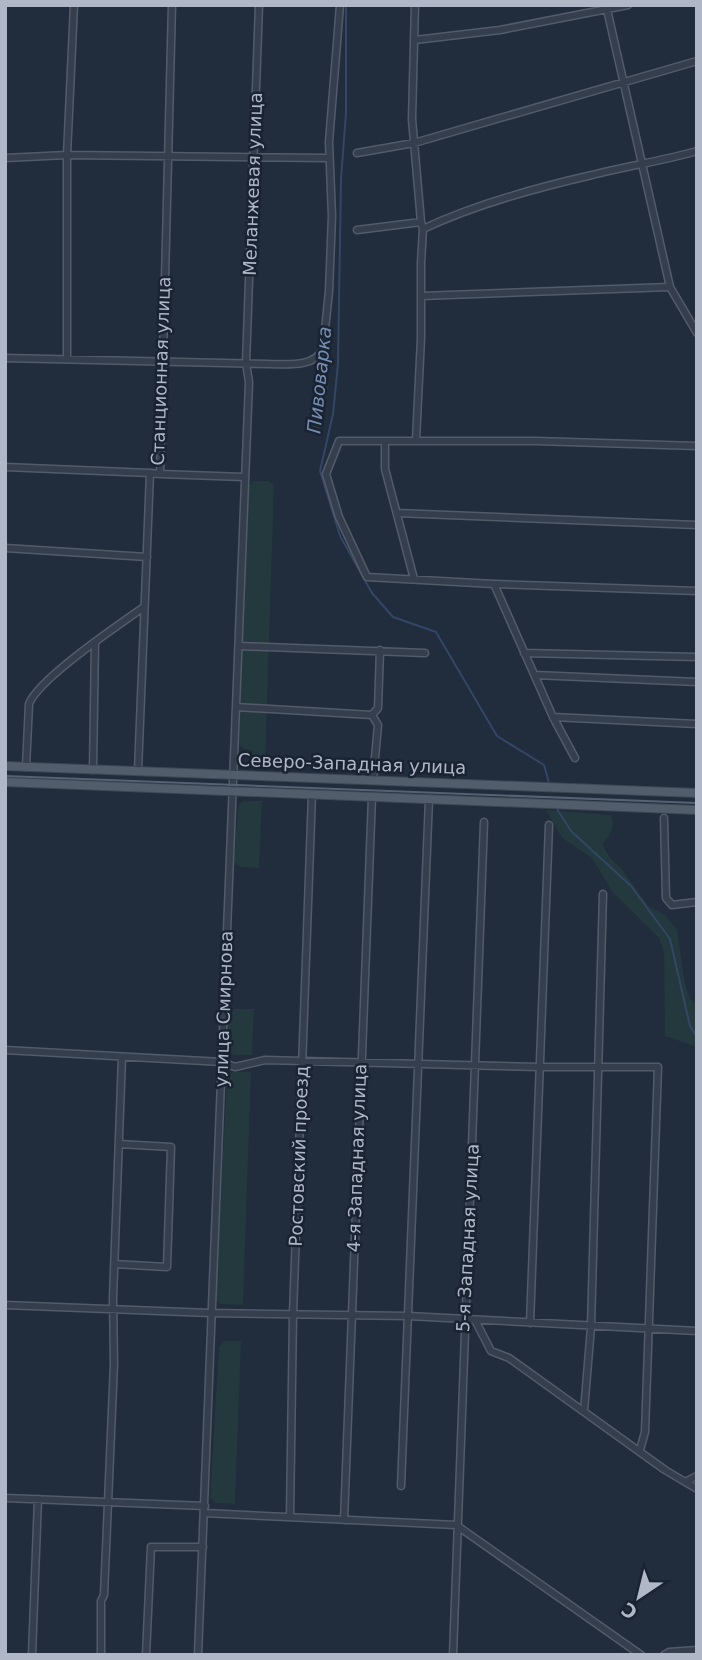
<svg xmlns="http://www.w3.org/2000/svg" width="702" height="1660" viewBox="0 0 702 1660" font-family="'DejaVu Sans',sans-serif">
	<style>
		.green { fill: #23393d }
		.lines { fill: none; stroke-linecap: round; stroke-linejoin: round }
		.stream { stroke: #334665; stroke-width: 2 }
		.minor-casing { stroke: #535b6a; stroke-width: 9 }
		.major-casing { stroke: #3e4755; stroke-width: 10 }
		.minor { stroke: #353e4c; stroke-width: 6 }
		.major { stroke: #525d6c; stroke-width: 8 }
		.tram { stroke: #566174; stroke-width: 2 }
		.labels { text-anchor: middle; stroke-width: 5; stroke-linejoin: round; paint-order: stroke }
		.street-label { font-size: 18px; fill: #b0b8c8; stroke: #1a2331 }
		.water-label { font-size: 19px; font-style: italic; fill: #758eb2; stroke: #1a2331 }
	</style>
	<rect width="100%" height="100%" fill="#212c3c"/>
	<path class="green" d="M 314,383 L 329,383 L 320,432 L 313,431 Z
		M 253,481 L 269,481 L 274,485 L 265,766 L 251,765 L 252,750 L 244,749 L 239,745 L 248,487 Z
		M 243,801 L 262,801 L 259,868 L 241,867 L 234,862 L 238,806 Z
		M 546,810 L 611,815 C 616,826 610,836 602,844 L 611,859 L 620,867 L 649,906 L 665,915 L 677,930 L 685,984 L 690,998 L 697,1006 L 697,1047 L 665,1036 L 664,952 L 659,938 L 613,893 L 592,858 L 562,838 Z
		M 234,1009 L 254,1009 L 252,1055 L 234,1055 L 228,1050 L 228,1013 Z
		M 232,1072 L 251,1072 L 243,1305 L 220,1304 L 215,1300 L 227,1079 Z
		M 224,1341 L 241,1341 L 235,1504 L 216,1503 L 210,1498 L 219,1347 Z"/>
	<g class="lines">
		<path class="stream" d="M 346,5 L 346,113 L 341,179 L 338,364 L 333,414 L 320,471 L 340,536 L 372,593 L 393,617 L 436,632 L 497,736 L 544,765 L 549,783
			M 557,809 L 571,831 L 631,886 L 670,939 L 690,1026 L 697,1037"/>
		<defs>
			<path id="minor" d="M 415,5 L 412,119 L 421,222 L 423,229 L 421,263 L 421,338 L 416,440
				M 606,5 L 670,287 L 697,333
				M 415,40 L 500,30 L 628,5
				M 357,153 L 414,143 L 697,61
				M 5,158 L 67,155 L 329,158
				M 423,229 C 476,204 535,188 592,175 C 627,166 662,161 697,151
				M 357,230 L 421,222
				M 421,296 L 670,287
				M 5,358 L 269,364 C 286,364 314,368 323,349 L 329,291 L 332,216 L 329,142 L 340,5
				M 67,359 L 67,155 L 74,5
				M 385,442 L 385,469 L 414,579
				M 697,446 L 536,441 L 339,441 L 326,474 L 339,517 L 367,577 L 494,584 L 697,591
				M 5,467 L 150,473
				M 160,474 L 244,477
				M 397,513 L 697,525
				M 5,548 L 147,557
				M 494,584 L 553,717 L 575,758
				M 239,646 L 425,653
				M 524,653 L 697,657
				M 535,675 L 697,682
				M 236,707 L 372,715
				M 553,717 L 697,724
				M 26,767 L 29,704 C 38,679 120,624 144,607
				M 93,770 L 95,642
				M 138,771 L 150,473 L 160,474 L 172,5
				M 373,780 L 378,725 L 372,715 L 378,708 L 380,650
				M 664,818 L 666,898 L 672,905 L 697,902
				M 5,1050 L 222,1062 L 235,1067 L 265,1060 L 538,1067 L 658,1067 L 645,1432 L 640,1450
				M 114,1264 L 167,1267 L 171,1147 L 119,1144
				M 5,1305 L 210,1313 L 408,1316 L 697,1331
				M 475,1320 L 491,1351 L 509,1358 L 665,1470 L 697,1489
				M 530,1323 L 549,825
				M 584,1411 L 591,1327 L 603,894
				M 687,1481 L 697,1476
				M 401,1486 L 429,799
				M 5,1498 L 205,1506
				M 204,1513 L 456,1525 L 641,1655
				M 290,1517 L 293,1314 L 312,794
				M 344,1520 L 372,797
				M 32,1655 L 38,1499
				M 101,1655 L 101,1601 L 104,1595 L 114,1364 L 113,1298 L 122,1057
				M 146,1655 L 151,1547 L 203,1547
				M 198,1655 L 249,382 L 246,363 L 259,5
				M 453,1655 L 484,822
				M 664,1655 L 669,1652 L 697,1650"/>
			<path id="major" d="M 5,766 L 697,793
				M 5,782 L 697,810"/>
		</defs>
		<use href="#minor" class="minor-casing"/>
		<use href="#major" class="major-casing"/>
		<use href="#minor" class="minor"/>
		<use href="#major" class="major"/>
		<path class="tram" d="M 5,776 L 697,803"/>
	</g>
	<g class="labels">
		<g class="street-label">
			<text transform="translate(253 184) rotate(-88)" y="6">Меланжевая улица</text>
			<text transform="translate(161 371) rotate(-88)" y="6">Станционная улица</text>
			<text transform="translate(352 764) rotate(2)" y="6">Северо-Западная улица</text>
			<text transform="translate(224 1009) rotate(-88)" y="6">улица Смирнова</text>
			<text transform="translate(299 1156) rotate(-88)" y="6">Ростовский проезд</text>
			<text transform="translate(357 1158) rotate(-88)" y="6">4-я Западная улица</text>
			<text transform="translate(468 1238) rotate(-87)" y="6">5-я Западная улица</text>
		</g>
		<g class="water-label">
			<text transform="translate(319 380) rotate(-84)" y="7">Пивоварка</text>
		</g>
	</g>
	<rect width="702" height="1660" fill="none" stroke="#b0b8c8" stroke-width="14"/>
	<g transform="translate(639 1597) rotate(215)" stroke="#1a2331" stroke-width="5" paint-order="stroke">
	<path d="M0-5L12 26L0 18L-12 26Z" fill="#b0b8c8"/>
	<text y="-10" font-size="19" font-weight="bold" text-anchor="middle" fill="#b0b8c8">С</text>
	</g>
</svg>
